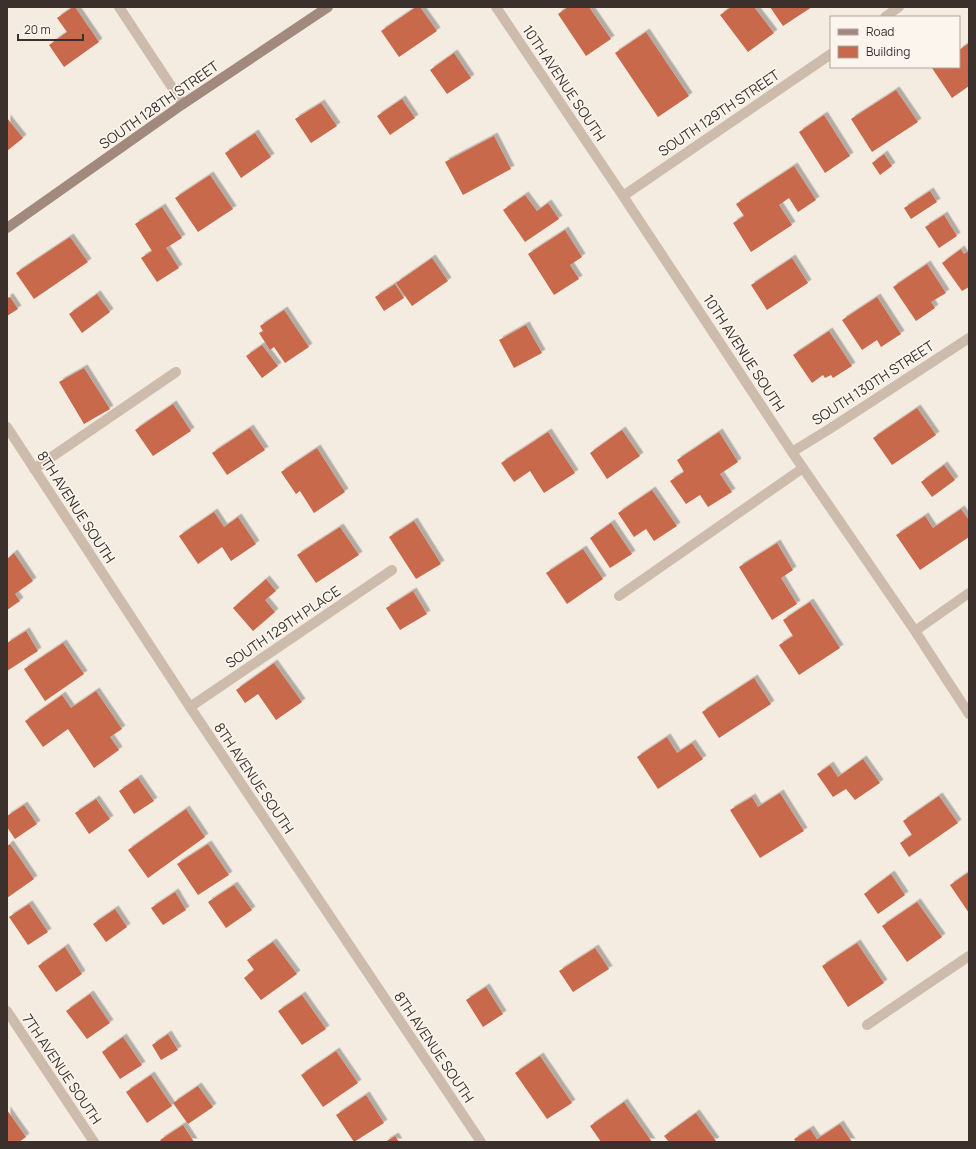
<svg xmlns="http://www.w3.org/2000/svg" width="976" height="1149" viewBox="0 0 976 1149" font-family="Manrope,sans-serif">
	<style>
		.building { fill: #c8694b; filter: url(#shadow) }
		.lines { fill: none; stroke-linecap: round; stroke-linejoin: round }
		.service { stroke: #cdbbac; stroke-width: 10 }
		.minor { stroke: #cdbbac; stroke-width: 10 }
		.tertiary { stroke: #cdbbac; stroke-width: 10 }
		.secondary { stroke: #a18a7d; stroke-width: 10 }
		.labels { text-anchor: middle; stroke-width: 3.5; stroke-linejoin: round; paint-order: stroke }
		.street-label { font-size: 14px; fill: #3b302b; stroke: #fbf5ee }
	</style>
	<defs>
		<filter id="shadow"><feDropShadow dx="3.5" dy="-3.5" stdDeviation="0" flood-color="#0004"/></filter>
	</defs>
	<rect width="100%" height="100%" fill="#f4ebe1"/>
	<path class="building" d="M 73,7 L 75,7 L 99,42 L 64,67 L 49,45 L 67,32 L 57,18 Z
		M 416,7 L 420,7 L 437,31 L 399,57 L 381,31 Z
		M 568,7 L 589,7 L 611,39 L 586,56 L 558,14 Z
		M 731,7 L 754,7 L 774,33 L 748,52 L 720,15 Z
		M 770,7 L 812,7 L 783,26 Z
		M 646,32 L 689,96 L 658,117 L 615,53 Z
		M 969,43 L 969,86 L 952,98 L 932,68 L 934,67 L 959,67 L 959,50 Z
		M 454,53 L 471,78 L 447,94 L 430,70 Z
		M 896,90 L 918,122 L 872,152 L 851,119 Z
		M 402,99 L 415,118 L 390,135 L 377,116 Z
		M 321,103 L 337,126 L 311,143 L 295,119 Z
		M 824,115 L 850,156 L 825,173 L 799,132 Z
		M 7,118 L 23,138 L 7,151 Z
		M 255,133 L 271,157 L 241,178 L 225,153 Z
		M 494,136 L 511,169 L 463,195 L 445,162 Z
		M 884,154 L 892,166 L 880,175 L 872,163 Z
		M 794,166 L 816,200 L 798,212 L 789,198 L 779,205 L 792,225 L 751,252 L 733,223 L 744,216 L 736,204 Z
		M 210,175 L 233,209 L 198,232 L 175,198 Z
		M 930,191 L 937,202 L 911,219 L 904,208 Z
		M 525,195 L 537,211 L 548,203 L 559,219 L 525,242 L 503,210 Z
		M 162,207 L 182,238 L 166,248 L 179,268 L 157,282 L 141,258 L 152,251 L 135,224 Z
		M 944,215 L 957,236 L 939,248 L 925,227 Z
		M 565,230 L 582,257 L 570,265 L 579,279 L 554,295 L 528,254 Z
		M 70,237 L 88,262 L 34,299 L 16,273 Z
		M 961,249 L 964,254 L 969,251 L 969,287 L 962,291 L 942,263 Z
		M 432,258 L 448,281 L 412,306 L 396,283 Z
		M 792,258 L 808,283 L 767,310 L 751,285 Z
		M 927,264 L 946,293 L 931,302 L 935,308 L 916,321 L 893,287 Z
		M 395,284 L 404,298 L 384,311 L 375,297 Z
		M 97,294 L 110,312 L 82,333 L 69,314 Z
		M 10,297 L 18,309 L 7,316 L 7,298 Z
		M 877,297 L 901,334 L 881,347 L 877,340 L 862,350 L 842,320 Z
		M 284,310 L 309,347 L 285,363 L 274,347 L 270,350 L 259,333 L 263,331 L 260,326 Z
		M 526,325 L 542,353 L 514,368 L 499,340 Z
		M 829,331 L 852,366 L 833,378 L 831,375 L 825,378 L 823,375 L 812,383 L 793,355 Z
		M 262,345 L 278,366 L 262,378 L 246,356 Z
		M 84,368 L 110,409 L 84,424 L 59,382 Z
		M 173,404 L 191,431 L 153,456 L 135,430 Z
		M 917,408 L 936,435 L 892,465 L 873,438 Z
		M 250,428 L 265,450 L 227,475 L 212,453 Z
		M 622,430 L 640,456 L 607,479 L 590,453 Z
		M 548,432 L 575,473 L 544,493 L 530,471 L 514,482 L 501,463 Z
		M 719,432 L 738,462 L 720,474 L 732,492 L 708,507 L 700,495 L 686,504 L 670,481 L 684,472 L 677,460 Z
		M 317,448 L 345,492 L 314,513 L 300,491 L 296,494 L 281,472 Z
		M 944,465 L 955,480 L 932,497 L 921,482 Z
		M 652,490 L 677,526 L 654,541 L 646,529 L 634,537 L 618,513 Z
		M 961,509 L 969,520 L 969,537 L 920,570 L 896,535 L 925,516 L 933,528 Z
		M 214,512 L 224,527 L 238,517 L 256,544 L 231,561 L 222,547 L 198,564 L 179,536 Z
		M 414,521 L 441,564 L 416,579 L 389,537 Z
		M 611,523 L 632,554 L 610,568 L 590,538 Z
		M 340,527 L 359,555 L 316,583 L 297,555 Z
		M 777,543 L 793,570 L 781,578 L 797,604 L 772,620 L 739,567 Z
		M 583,549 L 603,579 L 567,604 L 546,573 Z
		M 14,553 L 33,581 L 15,594 L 20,601 L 7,610 L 7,559 Z
		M 266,579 L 276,591 L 265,600 L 275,612 L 253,631 L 233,608 Z
		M 413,591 L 427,614 L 400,630 L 386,608 Z
		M 810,602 L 840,648 L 799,675 L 779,645 L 793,636 L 783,620 Z
		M 26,631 L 38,651 L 7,671 L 7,643 Z
		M 63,643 L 84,674 L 45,701 L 24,669 Z
		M 274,663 L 302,702 L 276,720 L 258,694 L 245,703 L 236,690 Z
		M 754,678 L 771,704 L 719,738 L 702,712 Z
		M 96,691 L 122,729 L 110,737 L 119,750 L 94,768 L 68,729 L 43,747 L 25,721 L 62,695 L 71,708 Z
		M 667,737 L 677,753 L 692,743 L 703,759 L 658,789 L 637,757 Z
		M 863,759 L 880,783 L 855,800 L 846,789 L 833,797 L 817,774 L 830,765 L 838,777 Z
		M 138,778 L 154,801 L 134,814 L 119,791 Z
		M 780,793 L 804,831 L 760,858 L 730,810 L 752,797 L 758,807 Z
		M 939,796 L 958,823 L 909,857 L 900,843 L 912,835 L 903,821 Z
		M 96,799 L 110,819 L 89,834 L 75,813 Z
		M 24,805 L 37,824 L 15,839 L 7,827 L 7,816 Z
		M 186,809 L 205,837 L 148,878 L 128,850 Z
		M 10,844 L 34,879 L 7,898 L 7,846 Z
		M 208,844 L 229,875 L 198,895 L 177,864 Z
		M 969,872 L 969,913 L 950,885 Z
		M 891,874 L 905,895 L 878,914 L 864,894 Z
		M 234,885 L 252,910 L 226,928 L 208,902 Z
		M 175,892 L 186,910 L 163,925 L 151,908 Z
		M 917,902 L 942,937 L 907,962 L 882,926 Z
		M 29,904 L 48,932 L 28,945 L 9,917 Z
		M 115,909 L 127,927 L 106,942 L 93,924 Z
		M 273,942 L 297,974 L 261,1000 L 244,978 L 254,970 L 247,960 Z
		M 857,943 L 884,983 L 848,1007 L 822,966 Z
		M 65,947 L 82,974 L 56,992 L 38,966 Z
		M 595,948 L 609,969 L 573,992 L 559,971 Z
		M 486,987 L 503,1014 L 483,1027 L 466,1000 Z
		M 90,994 L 110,1023 L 87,1039 L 66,1011 Z
		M 302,995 L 326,1029 L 302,1045 L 278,1011 Z
		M 168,1034 L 178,1050 L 161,1060 L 152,1045 Z
		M 123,1037 L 142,1065 L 120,1079 L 102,1052 Z
		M 336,1051 L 358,1083 L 323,1107 L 301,1075 Z
		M 540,1056 L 572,1103 L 547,1119 L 515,1073 Z
		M 151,1075 L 172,1106 L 147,1123 L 126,1092 Z
		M 198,1086 L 213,1107 L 188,1124 L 173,1103 Z
		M 366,1095 L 384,1123 L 354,1142 L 336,1115 Z
		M 624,1102 L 652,1142 L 601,1142 L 590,1126 Z
		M 7,1110 L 26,1137 L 19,1142 L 7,1142 Z
		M 696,1113 L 716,1141 L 714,1142 L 669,1142 L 664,1136 Z
		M 840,1124 L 852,1142 L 796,1142 L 794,1139 L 810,1129 L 817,1139 Z
		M 183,1125 L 194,1142 L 162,1142 L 160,1140 Z
		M 395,1136 L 399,1142 L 385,1142 Z"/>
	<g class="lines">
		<path class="service" d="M 34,469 L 176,372
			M 619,596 L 803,468
			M 867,1025 L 969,956"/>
		<path class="minor" d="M 119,7 L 183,104
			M 496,7 L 623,196 L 792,452 L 915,631 L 969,714
			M 885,17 L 899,7
			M 623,196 L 831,54
			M 792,452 L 831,428 L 969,338
			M 915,631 L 969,593
			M 190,707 L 392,570
			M 7,1011 L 94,1142"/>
		<path class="tertiary" d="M 7,427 L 190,707 L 481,1142"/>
		<path class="secondary" d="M 7,228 L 183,104 L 328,7"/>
	</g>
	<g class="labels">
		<g class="street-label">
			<text transform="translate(564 83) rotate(56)" y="5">10TH AVENUE SOUTH</text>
			<text transform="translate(159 105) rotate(-35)" y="5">SOUTH 128TH STREET</text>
			<text transform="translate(719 113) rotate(-34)" y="5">SOUTH 129TH STREET</text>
			<text transform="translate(744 353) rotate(57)" y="5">10TH AVENUE SOUTH</text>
			<text transform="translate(873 383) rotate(-33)" y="5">SOUTH 130TH STREET</text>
			<text transform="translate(76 507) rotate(57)" y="5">8TH AVENUE SOUTH</text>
			<text transform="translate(283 627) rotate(-34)" y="5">SOUTH 129TH PLACE</text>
			<text transform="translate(254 778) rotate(56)" y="5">8TH AVENUE SOUTH</text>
			<text transform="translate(434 1047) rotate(56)" y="5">8TH AVENUE SOUTH</text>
			<text transform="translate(62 1069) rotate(56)" y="5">7TH AVENUE SOUTH</text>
		</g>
	</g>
	<rect width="976" height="1149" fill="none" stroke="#3b302b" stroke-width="16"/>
	<rect x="830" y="16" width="130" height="52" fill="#fbf5ee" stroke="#aea6a0"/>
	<rect x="838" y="29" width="20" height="6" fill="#a18a7d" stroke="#aea6a0"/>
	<text x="866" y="36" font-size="12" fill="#3b302b">Road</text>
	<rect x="838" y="46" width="20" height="12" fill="#c8694b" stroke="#aea6a0"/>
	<text x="866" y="56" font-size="12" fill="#3b302b">Building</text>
	<path d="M18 34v6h65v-6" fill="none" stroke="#3b302b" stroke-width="2"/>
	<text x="24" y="34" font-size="12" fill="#3b302b" stroke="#fbf5ee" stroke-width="3" paint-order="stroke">20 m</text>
</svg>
